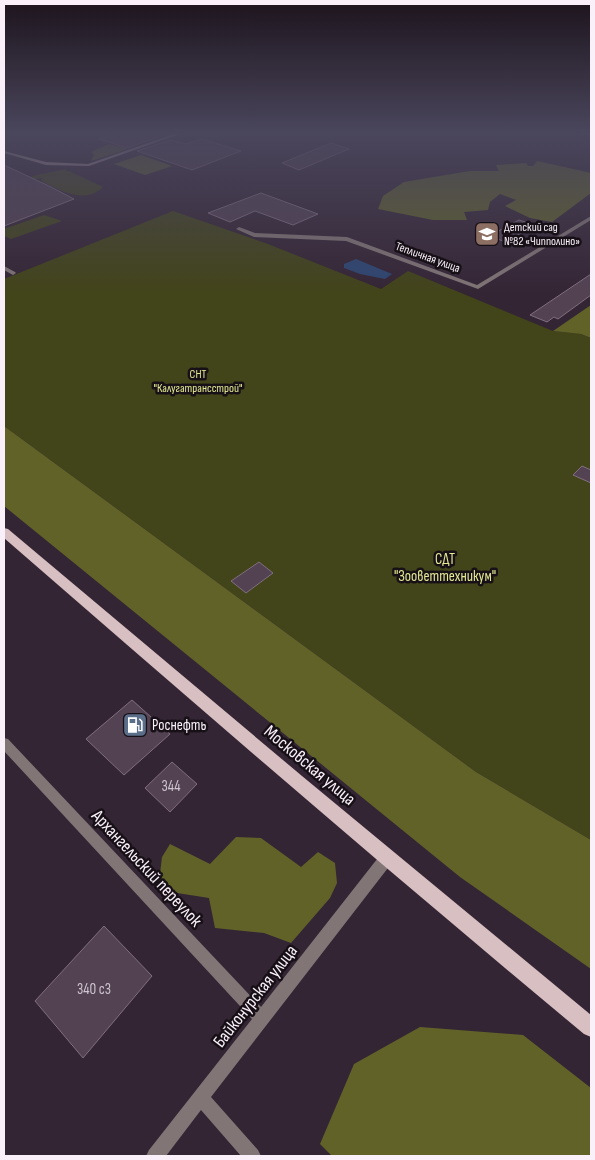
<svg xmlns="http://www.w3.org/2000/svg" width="595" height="1160" viewBox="0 0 595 1160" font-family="'Sofia Sans Condensed',sans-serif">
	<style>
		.green { fill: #424419 }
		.forest { fill: #606228 }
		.water { fill: #2e4672 }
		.building { fill: #534252; stroke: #816f81 }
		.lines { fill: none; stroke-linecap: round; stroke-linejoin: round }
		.street { fill: #817575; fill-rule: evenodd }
		.secondary { fill: #b29fa0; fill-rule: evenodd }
		.primary { fill: #d8bfc1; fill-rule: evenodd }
		.labels { text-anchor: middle; stroke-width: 5; stroke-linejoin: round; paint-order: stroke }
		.far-poi-label { font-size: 12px; fill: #faf0fa; stroke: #171117; text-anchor: start }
		.far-street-label { font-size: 12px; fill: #faf0fa; stroke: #171117 }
		.far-park-label { font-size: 12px; fill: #e4e992; stroke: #171117 }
		.park-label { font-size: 15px; fill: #e4e992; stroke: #171117 }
		.poi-label { font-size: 15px; fill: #faf0fa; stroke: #171117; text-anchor: start }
		.near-number-label { font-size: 15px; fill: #d0c4d0 }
		.near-street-label { font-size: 18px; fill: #faf0fa; stroke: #171117 }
	</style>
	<rect width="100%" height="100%" fill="#342534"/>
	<path class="green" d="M 66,169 L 67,170 L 65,171 L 69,171 L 103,187 C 84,205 60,190 41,181 L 42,178 L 18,181 L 37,175 Z
		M 173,211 L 268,244 L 381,289 L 408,271 L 553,331 L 581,334 L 591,338 L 591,840 L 476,772 L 4,426 L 4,279 Z
		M 44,215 L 62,221 L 11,239 L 4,236 L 4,229 Z"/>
	<path class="forest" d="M 109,144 L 128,149 L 91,161 L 94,155 L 91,152 Z
		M 141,155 L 172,166 L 145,175 L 114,164 Z
		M 537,161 L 591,173 L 591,193 L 552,222 L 530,218 L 505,206 L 516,200 L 500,194 L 490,202 L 488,210 L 464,212 L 467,220 L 433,220 L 378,209 L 383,196 L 404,182 L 470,171 L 499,171 L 496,165 L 526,163 L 528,166 L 533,166 Z
		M 591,305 L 591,338 L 581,334 L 553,331 Z
		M 4,426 L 476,772 L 591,840 L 591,969 L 460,877 L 4,506 Z
		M 236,837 L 261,838 L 301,867 L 318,852 L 335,863 L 337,883 L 330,898 L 291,943 L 264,933 L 215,928 L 209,898 L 158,890 L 162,857 L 170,844 L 210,864 Z
		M 420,1027 L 523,1035 L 591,1088 L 591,1156 L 332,1156 L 320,1144 L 354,1064 Z"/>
	<path class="water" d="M 356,259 L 392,274 L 385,279 L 360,274 L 344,268 L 344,264 Z"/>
	<path class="building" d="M 119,132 L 147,132 L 161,136 L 127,148 L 99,139 Z
		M 202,139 L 241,151 L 192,170 L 137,151 L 170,140 L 186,144 Z
		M 331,143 L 349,149 L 299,170 L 282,163 Z
		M 4,165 L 49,186 L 74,199 L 4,226 Z
		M 261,193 L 318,214 L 293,225 L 255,211 L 230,222 L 208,213 Z
		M 519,220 L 535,225 L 506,242 L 489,236 Z
		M 591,274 L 591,295 L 558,319 L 554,317 L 547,322 L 530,315 Z
		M 582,466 L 591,470 L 591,483 L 573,475 Z
		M 259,562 L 273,573 L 246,593 L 231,581 Z
		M 132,700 L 170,734 L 124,775 L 86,739 Z
		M 172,762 L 197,784 L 170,812 L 145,788 Z
		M 104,926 L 152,976 L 83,1058 L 35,1001 Z"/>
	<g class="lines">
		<path class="street" d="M 569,132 L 591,134 L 591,136 L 571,133 Z
			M 591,216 L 591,220 L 478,289 L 346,241 L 254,237 L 236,229 L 239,227 L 255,233 L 347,237 L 477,285 Z
			M 4,266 L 15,272 L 16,273 L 13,275 L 4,270 Z
			M 4,738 L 8,739 L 261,1007 L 381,854 L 386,852 L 391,854 L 393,859 L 391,864 L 211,1097 L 258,1150 L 261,1156 L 241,1156 L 201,1110 L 166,1156 L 146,1156 L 149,1150 L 252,1019 L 4,751 Z"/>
		<path class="secondary" d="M 179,132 L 186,132 L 89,166 L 46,165 L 4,153 L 4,151 L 46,162 L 88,164 Z"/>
		<path class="primary" d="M 4,528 L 8,529 L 302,776 L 591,1015 L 591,1037 L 584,1034 C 388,871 196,705 4,538 Z"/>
	</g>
	<linearGradient id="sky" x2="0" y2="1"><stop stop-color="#1d141d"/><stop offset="0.45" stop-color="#4a465c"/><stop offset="1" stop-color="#4a465c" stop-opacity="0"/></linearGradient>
	<rect width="595" height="295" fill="url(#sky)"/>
	<defs>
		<symbol id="school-square" viewBox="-11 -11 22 22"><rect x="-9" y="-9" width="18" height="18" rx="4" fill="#8d6e63" stroke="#171117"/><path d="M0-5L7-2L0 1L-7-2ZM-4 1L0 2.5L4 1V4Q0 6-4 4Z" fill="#fff"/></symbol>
		<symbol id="fuel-square" viewBox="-11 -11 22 22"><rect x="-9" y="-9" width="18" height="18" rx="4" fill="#5c6f8a" stroke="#171117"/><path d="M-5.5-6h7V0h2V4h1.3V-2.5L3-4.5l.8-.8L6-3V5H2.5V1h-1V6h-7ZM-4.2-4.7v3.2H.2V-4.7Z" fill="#fff"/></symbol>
	</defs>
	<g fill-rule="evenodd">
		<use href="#school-square" x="473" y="220" width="28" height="28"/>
		<use href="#fuel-square" x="121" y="711" width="28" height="28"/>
	</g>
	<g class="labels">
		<g class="far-poi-label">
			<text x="504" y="231">Детский сад<tspan x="504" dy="14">№82 «Чипполино»</tspan></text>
		</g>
		<g class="far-street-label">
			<text transform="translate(428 257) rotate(20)" y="4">Тепличная улица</text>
		</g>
		<g class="far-park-label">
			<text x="198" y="378">СНТ<tspan x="198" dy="14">"Калугатрансстрой"</tspan></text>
		</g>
		<g class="park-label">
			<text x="445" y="564">СДТ<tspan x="445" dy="17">"Зооветтехникум"</tspan></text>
		</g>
		<g class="poi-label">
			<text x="152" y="730">Роснефть</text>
		</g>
		<g class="near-number-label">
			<text x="171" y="791">344</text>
			<text x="94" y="994">340 с3</text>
		</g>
		<g class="near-street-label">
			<text transform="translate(310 765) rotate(40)" y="6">Московская улица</text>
			<text transform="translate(147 868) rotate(47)" y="6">Архангельский переулок</text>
			<text transform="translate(255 996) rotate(-52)" y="6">Байконурская улица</text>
		</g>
	</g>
	<rect width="595" height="1160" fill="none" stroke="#faf0fa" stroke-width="10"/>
</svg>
